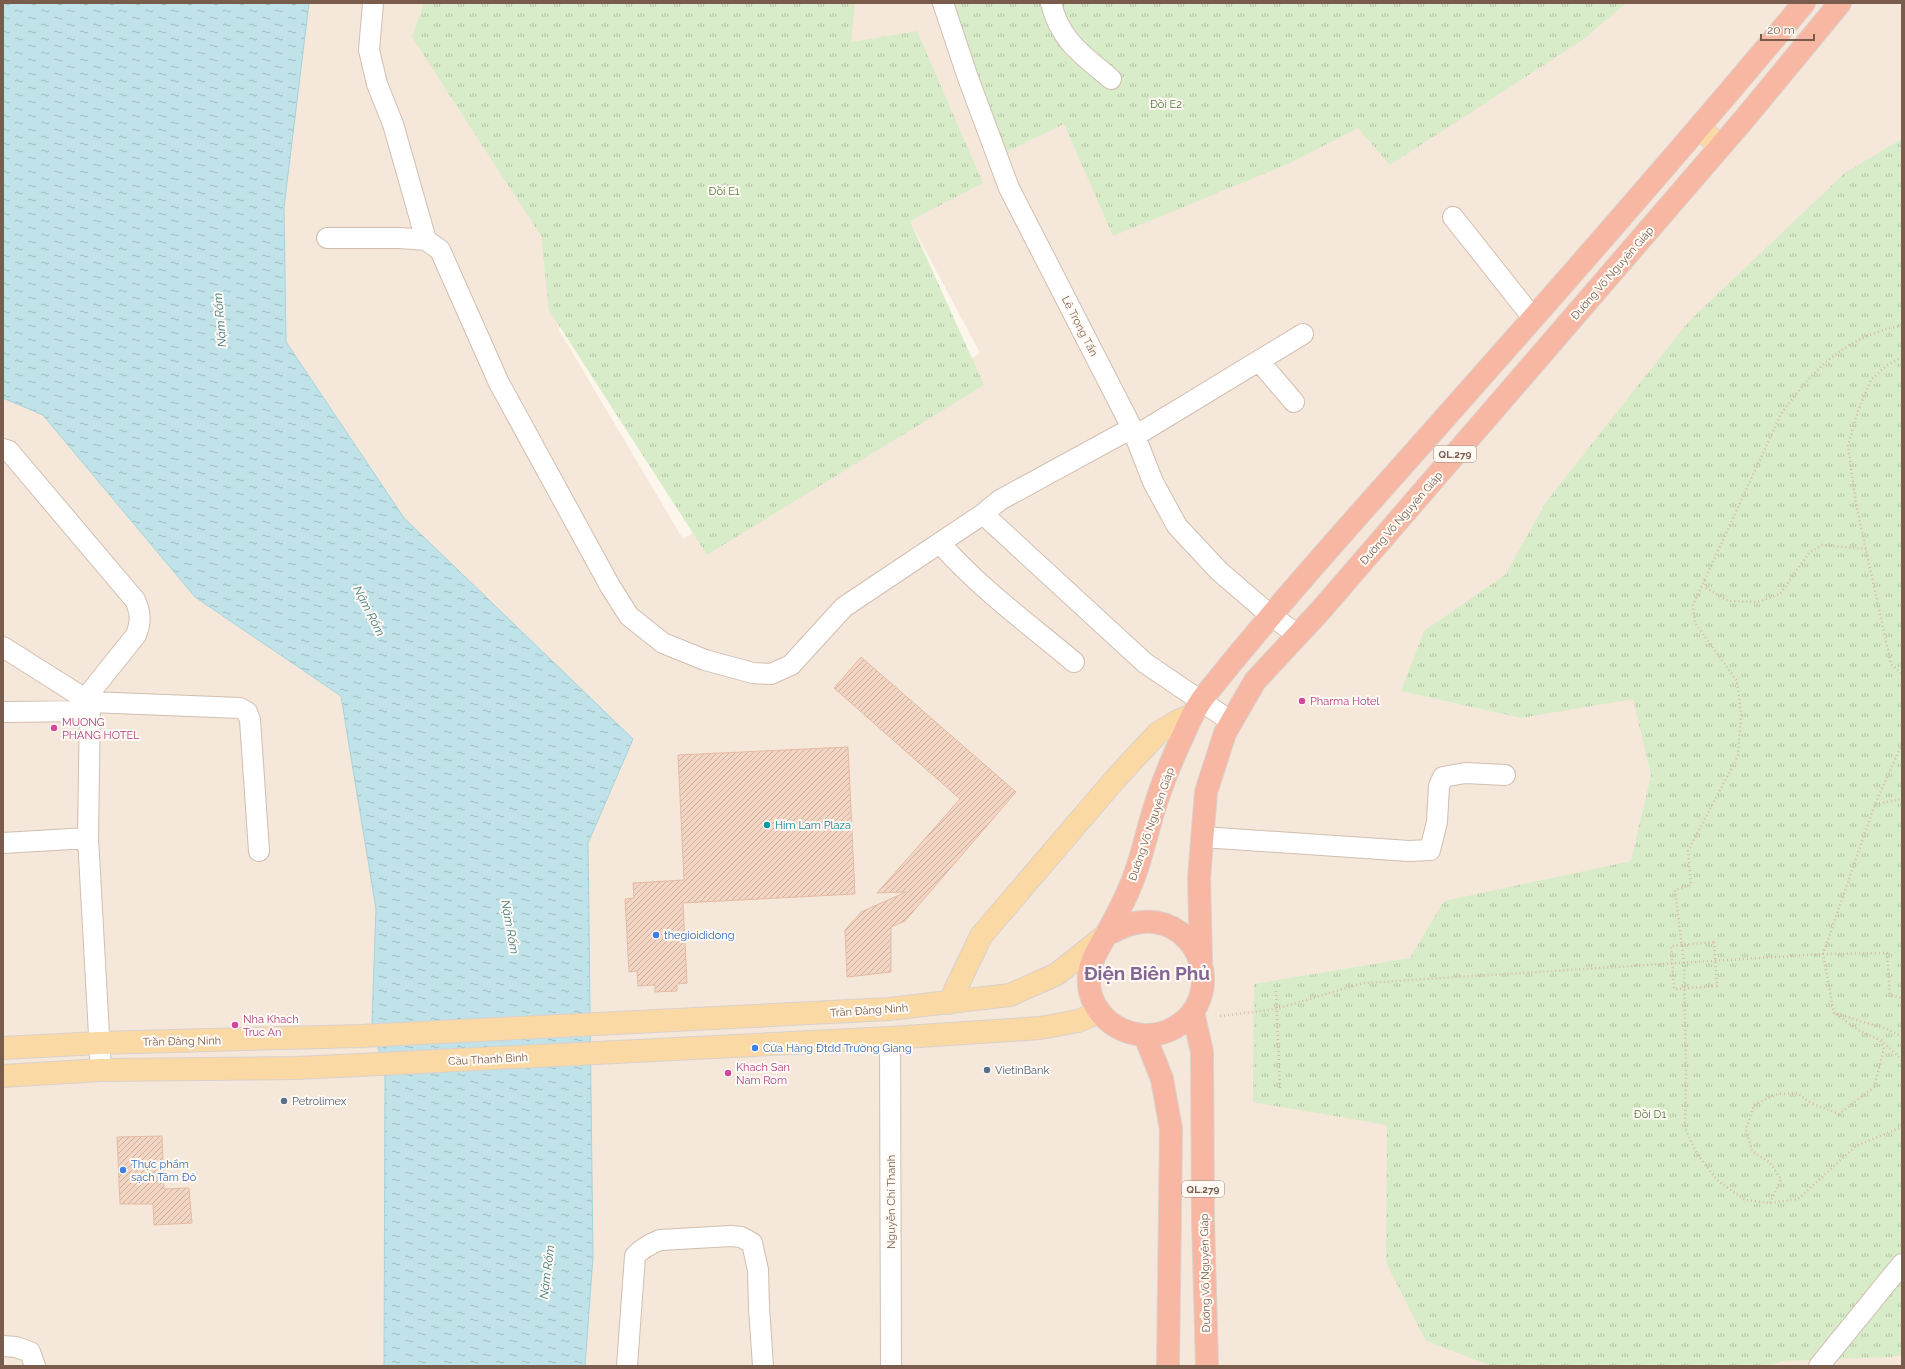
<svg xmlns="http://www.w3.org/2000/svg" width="1905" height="1369" viewBox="0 0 1905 1369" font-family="Raleway,sans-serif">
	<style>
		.residential { fill: #f5e8da }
		.park { fill: url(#park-tufts) }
		.water { fill: url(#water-ripples); stroke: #a5d3da }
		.building { fill: url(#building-hatch); stroke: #e6bba3 }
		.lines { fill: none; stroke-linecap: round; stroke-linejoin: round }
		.minor-casing { stroke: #d1beb0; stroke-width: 22 }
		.major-casing { stroke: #dad1cd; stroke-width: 24 }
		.highway-casing { stroke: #dad1cd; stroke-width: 24 }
		.path { stroke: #d9b8a5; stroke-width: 2.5; stroke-dasharray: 1 3; stroke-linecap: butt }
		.minor { stroke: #fff; stroke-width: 20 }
		.major { stroke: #fbd9a5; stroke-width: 22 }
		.highway { stroke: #f7b7a3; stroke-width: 22 }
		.hotel-dot { fill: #d1479c; stroke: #fffaf3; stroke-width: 1.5 }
		.culture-dot { fill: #0f9aa8; stroke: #fffaf3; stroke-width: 1.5 }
		.shop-dot { fill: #3f7fe0; stroke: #fffaf3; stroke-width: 1.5 }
		.service-dot { fill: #5c6f8a; stroke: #fffaf3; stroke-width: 1.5 }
		.labels { text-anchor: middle; stroke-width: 4; stroke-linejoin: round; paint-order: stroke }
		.shield { fill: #fffaf3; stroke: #a28b7f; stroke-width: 1 }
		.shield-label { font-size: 10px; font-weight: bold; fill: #7a5c4d }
		.park-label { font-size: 11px; fill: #537a41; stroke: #fffaf3 }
		.street-label { font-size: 11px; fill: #7a5c4d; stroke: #fffaf3 }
		.hotel-label { font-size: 11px; fill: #b23c85; stroke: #fffaf3; text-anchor: start }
		.culture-label { font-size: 11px; fill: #0d838f; stroke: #fffaf3; text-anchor: start }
		.shop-label { font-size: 11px; fill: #366cbe; stroke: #fffaf3; text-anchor: start }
		.service-label { font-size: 11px; fill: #4e5e75; stroke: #fffaf3; text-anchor: start }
		.water-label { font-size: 12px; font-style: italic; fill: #437c86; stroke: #fffaf3 }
		.town-label { font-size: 19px; font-weight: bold; fill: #846695; stroke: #fffaf3 }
	</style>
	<defs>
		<pattern id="park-tufts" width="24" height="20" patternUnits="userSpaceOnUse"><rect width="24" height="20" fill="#d8ecc9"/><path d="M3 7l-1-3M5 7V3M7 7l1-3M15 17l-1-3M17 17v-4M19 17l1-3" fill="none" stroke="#b4c2a5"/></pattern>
		<pattern id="water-ripples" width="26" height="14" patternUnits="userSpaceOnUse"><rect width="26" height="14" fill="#bfe3e8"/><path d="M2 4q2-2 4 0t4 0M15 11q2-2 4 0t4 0" fill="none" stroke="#a0bbbe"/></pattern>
		<pattern id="building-hatch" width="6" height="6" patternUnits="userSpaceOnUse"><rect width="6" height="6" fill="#f3d5c3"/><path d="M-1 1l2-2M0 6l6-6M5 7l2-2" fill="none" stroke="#cab0a1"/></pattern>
	</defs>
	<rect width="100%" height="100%" fill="#fdf6ec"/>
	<path class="residential" d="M 308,3 L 468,3 L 575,236 L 559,330 L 683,539 L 980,353 L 817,46 L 829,3 L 1902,3 L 1902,1366 L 3,1366 L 3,398 L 43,415 L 195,597 L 286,342 L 284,207 Z"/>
	<path class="park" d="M 424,3 L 855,3 L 851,42 L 917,31 L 983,183 L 910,221 L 984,385 L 707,555 L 549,310 L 541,236 L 412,37 Z
		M 944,3 L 1626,3 L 1584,39 L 1390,165 L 1358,128 L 1290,163 L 1113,236 L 1064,124 L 998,156 Z
		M 1902,139 L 1902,1355 L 1892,1357 L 1784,1361 L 1767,1366 L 1492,1366 L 1426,1341 L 1386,1263 L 1387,1125 L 1253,1102 L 1254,984 L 1410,958 L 1444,901 L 1631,861 L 1651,775 L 1633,699 L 1521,718 L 1401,691 L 1424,631 L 1505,575 L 1546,502 L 1688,322 L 1846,172 Z"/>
	<path class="water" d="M 3,3 L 309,3 L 284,207 L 286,342 L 404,518 L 633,739 L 588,843 L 593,1257 L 585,1366 L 384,1366 L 385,1076 L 372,1022 L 376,909 L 341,696 L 195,597 L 43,415 L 3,398 Z"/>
	<path class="building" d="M 861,657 L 1016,792 L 905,921 L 891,927 L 891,972 L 847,977 L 845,930 L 861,912 L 906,892 L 877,893 L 960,799 L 834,688 Z
		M 848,747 L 855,894 L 683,903 L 687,983 L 677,984 L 677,991 L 655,992 L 655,985 L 638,986 L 637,971 L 629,972 L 625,899 L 634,898 L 633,883 L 684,880 L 678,755 Z
		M 162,1136 L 164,1189 L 189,1188 L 192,1223 L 154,1225 L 153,1204 L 120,1204 L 117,1137 Z"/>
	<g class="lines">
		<defs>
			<path id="minor" d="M 373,3 L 369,50 L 377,84 L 393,124 L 426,240
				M 943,3 L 968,78 L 1009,188 L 1132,428 L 1153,482 L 1177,526 L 1219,571 L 1270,615 L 1298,635
				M 1051,3 C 1060,41 1083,55 1111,79
				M 1453,217 L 1533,318
				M 327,238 L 400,238 L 426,240 L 440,250 L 499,383 L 610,586 L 629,616 L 663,643 L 705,660 L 753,673 L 771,674 L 791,665 L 844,607 L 983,514 L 1000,500 L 1132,428
				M 1259,361 L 1294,402
				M 1135,436 L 1303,334
				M 3,449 L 9,451 L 135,600 C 141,613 141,622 136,635 L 85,699
				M 983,514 L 1145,663 L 1232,722
				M 940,543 C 979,588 1029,624 1074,662
				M 3,647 L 90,702 L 240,708 L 247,712 L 250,720 L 259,851
				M 90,702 L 88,838 L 101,1070
				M 3,712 L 90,711
				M 1202,837 L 1409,851 L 1430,850 L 1437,822 L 1439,786 L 1443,777 L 1465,773 L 1505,775
				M 3,843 L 88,838
				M 890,1038 L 891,1366
				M 3,1346 L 16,1347 L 30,1352 L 35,1366
				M 627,1366 L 635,1256 C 642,1248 650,1244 660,1240 L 731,1236 L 741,1237 L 752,1243 L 758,1270 L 759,1308 L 763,1366
				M 1819,1366 L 1902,1264"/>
			<path id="major" d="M 1700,129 L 1721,146
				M 949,1003 L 981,936 L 1117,777 L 1158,733 L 1178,721 L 1192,715
				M 3,1048 L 99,1043 L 361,1036 L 889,1009 L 1010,995 L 1057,974 L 1106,935
				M 3,1076 L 101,1070 L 297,1068 L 360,1065 L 890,1038 L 1040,1028 L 1078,1021 L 1100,1012"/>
			<path id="highway" d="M 1106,935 C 1118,929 1129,923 1142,922 C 1202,917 1227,999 1174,1028 C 1136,1049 1085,1020 1089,975 C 1091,958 1100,947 1107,933 C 1117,915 1127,896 1134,877 C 1143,853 1148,827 1156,803 C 1163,781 1172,759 1182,738 C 1188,724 1194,710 1203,698 C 1282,599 1367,506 1451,411 C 1570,277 1689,141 1804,3
				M 1201,960 L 1199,878 L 1206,792 L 1225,733 L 1255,681 L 1321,610 L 1746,117 L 1840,3
				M 1193,1012 L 1202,1052 L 1203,1219 L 1207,1366
				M 1145,1036 L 1162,1079 L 1171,1129 L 1168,1366"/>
		</defs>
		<use href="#minor" class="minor-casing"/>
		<use href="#major" class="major-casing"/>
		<use href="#highway" class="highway-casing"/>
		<path class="path" d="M 1902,327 C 1893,326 1887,329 1878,332 C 1834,347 1808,377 1781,414 L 1693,605 L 1695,623 L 1737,681 L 1741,715 L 1738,756 L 1688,851 L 1691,885 L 1675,890 L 1684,963 L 1686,1073 L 1685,1128 L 1697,1154 L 1718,1181 L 1745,1200 L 1770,1203 L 1798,1199 L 1856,1146 L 1902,1127
			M 1902,357 L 1886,366 L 1871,380 L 1858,411 L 1848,446 L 1856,504 L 1891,664 L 1902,674
			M 1705,580 L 1706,588 L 1728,601 L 1758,602 L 1780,594 L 1809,553 L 1822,545 L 1866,549
			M 1902,744 L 1875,804 L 1823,954 L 1834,1013 L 1887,1029 L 1902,1037
			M 1875,804 L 1902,799
			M 1714,942 L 1717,986 L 1674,989 L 1671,946 Z
			M 1276,991 L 1280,1090
			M 1220,1016 L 1276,1009 L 1363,983 L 1823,954 L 1887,953 L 1890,995 L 1902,998
			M 1881,1040 L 1902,1060
			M 1770,1203 L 1781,1179 L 1769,1162 L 1752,1151 L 1746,1129 L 1754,1105 L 1777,1094 L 1797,1093 L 1811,1103 L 1839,1114 L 1874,1087 L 1884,1049 L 1880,1040 L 1858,1030 L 1836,1014"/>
		<use href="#minor" class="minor"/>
		<use href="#major" class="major"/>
		<use href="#highway" class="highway"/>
	</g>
	<g class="hotel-dot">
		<circle cx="1302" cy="701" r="4"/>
		<circle cx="54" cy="728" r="4"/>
		<circle cx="235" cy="1025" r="4"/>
		<circle cx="728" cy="1073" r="4"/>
	</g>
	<circle class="culture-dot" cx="767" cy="825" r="4"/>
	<g class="shop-dot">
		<circle cx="656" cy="935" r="4"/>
		<circle cx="755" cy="1048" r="4"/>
		<circle cx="123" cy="1170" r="4"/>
	</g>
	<g class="service-dot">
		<circle cx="987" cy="1070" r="4"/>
		<circle cx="284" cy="1101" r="4"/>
	</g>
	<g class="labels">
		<g class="shield">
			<rect x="1434" y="446" width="42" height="16" rx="3"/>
			<rect x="1182" y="1181" width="42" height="16" rx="3"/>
		</g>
		<g class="shield-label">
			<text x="1455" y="458">QL.279</text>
			<text x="1203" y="1193">QL.279</text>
		</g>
		<g class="park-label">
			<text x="1166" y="108">Đồi E2</text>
			<text x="724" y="195">Đồi E1</text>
			<text x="1650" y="1118">Đồi D1</text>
		</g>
		<g class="street-label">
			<text transform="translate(1612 273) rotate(-49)" y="4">Đường Võ Nguyên Giáp</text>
			<text transform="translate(1080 326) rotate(63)" y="4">Lê Trọng Tấn</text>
			<text transform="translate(1401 518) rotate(-49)" y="4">Đường Võ Nguyên Giáp</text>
			<text transform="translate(1151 824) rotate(-71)" y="4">Đường Võ Nguyên Giáp</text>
			<text transform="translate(869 1010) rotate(-4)" y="4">Trần Đăng Ninh</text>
			<text transform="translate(182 1041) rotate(-1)" y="4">Trần Đăng Ninh</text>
			<text transform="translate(488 1059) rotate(-3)" y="4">Cầu Thanh Bình</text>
			<text transform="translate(891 1202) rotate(-90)" y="4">Nguyễn Chí Thanh</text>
			<text transform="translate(1205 1273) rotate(-91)" y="4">Đường Võ Nguyên Giáp</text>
		</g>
		<g class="hotel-label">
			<text x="1310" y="705">Pharma Hotel</text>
			<text x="62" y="726">MUONG<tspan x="62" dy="13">PHANG HOTEL</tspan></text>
			<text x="243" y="1023">Nha Khach<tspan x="243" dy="13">Truc An</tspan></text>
			<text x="736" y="1071">Khach San<tspan x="736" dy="13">Nam Rom</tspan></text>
		</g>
		<g class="culture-label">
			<text x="775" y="829">Him Lam Plaza</text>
		</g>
		<g class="shop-label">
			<text x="664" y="939">thegioididong</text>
			<text x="763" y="1052">Cửa Hàng Đtdđ Trường Giang</text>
			<text x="131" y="1168">Thực phẩm<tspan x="131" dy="13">sạch Tâm Đỏ</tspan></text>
		</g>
		<g class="service-label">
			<text x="995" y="1074">VietinBank</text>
			<text x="292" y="1105">Petrolimex</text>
		</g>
		<g class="water-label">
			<text transform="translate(220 320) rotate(-95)" y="4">Nậm Rốm</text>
			<text transform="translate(369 611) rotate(63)" y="4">Nậm Rốm</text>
			<text transform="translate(510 927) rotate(80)" y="4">Nậm Rốm</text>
			<text transform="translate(547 1272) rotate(-83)" y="4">Nậm Rốm</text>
		</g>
		<g class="town-label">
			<text x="1147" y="980">Điện Biên Phủ</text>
		</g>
	</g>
	<rect width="1905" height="1369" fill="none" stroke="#7a5c4d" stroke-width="8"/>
	<path d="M1761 34v6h53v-6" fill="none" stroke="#7a5c4d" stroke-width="2"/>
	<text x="1767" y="34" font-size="12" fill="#7a5c4d" stroke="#fffaf3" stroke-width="3" paint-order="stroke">20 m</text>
</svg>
